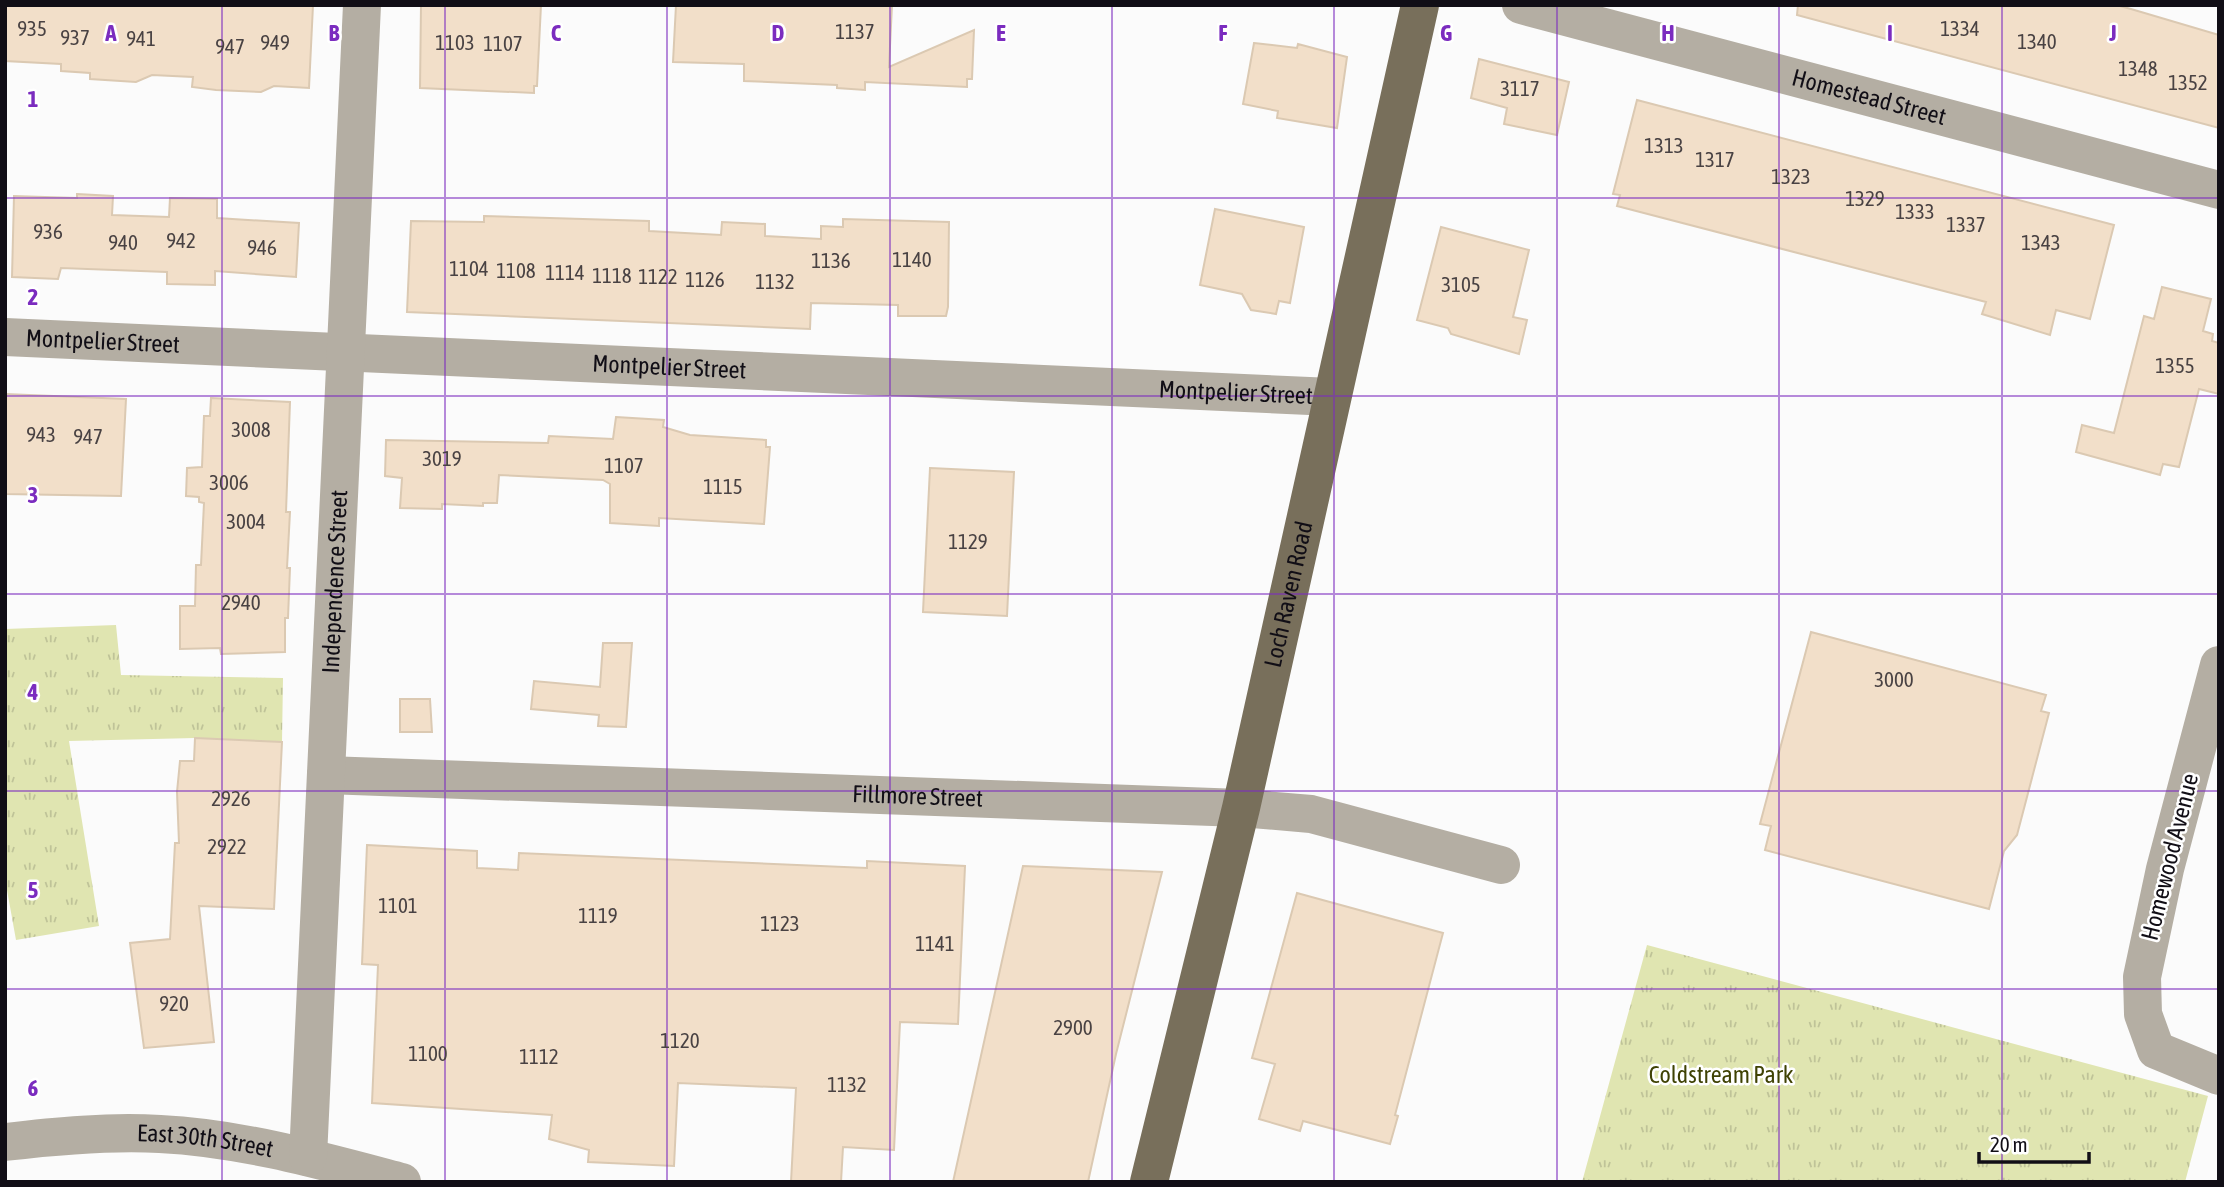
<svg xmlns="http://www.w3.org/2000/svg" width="2224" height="1187" viewBox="0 0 2224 1187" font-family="'Asap Condensed',sans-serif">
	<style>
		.park { fill: url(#park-tufts) }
		.building { fill: #f2dfc9; stroke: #dbc9b2; stroke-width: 2 }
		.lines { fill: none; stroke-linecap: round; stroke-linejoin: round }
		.minor { stroke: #b4aea3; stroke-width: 38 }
		.major { stroke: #786f5b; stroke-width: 38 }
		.grid { fill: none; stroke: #7b2cbf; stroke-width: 2; stroke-opacity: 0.55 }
		.labels { text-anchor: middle; stroke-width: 5; stroke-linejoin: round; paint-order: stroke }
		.number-label { font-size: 21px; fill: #494243 }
		.street-label { font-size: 24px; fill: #110e16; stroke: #fff }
		.park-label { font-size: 24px; fill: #3f4204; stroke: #fff }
		.grid-label { font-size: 23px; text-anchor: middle; font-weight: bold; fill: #7b2cbf; stroke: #fff; stroke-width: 5; stroke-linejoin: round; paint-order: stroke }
	</style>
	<defs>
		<pattern id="park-tufts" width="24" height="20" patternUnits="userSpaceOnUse" patternTransform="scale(1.75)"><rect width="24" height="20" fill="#e0e5b1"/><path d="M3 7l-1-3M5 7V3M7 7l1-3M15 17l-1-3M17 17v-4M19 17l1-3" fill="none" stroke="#bfc398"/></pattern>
	</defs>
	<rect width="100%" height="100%" fill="#fbfbfb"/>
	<path class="park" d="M 116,625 L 121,675 L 283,678 L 282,742 L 195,738 L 69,741 L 99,926 L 16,940 L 5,879 L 5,629 Z
		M 1647,945 L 2208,1096 L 2185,1182 L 1582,1182 Z"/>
	<path class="building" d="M 5,5 L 313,5 L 309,88 L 274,86 L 261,92 L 216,90 L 192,87 L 193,77 L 152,75 L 136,82 L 90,79 L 90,73 L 61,71 L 61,64 L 5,61 Z
		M 421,5 L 541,5 L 537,86 L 534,86 L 534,93 L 420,88 Z
		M 676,5 L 892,5 L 889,67 L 974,30 L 972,79 L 967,79 L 967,87 L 865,82 L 865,90 L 837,88 L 837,85 L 744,81 L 744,64 L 673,62 Z
		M 1798,5 L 2116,5 L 2131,9 L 2219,35 L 2219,128 L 1797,15 Z
		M 1254,43 L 1297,48 L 1298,44 L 1347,57 L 1337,128 L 1277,118 L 1278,111 L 1243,104 Z
		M 1479,59 L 1569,82 L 1557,135 L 1504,124 L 1507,108 L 1471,98 Z
		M 1637,100 L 2114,225 L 2090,319 L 2056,310 L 2050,335 L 1982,314 L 1986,302 L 1617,206 L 1620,195 L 1613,194 Z
		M 77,194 L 113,196 L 112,215 L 169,217 L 170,198 L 217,199 L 217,218 L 299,223 L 296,277 L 215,271 L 215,285 L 167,284 L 167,272 L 61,268 L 58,279 L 12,277 L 14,196 L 77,198 Z
		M 1215,209 L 1304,227 L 1290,303 L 1279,301 L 1276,314 L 1251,310 L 1242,294 L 1200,285 Z
		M 484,216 L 649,221 L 649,231 L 721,235 L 722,222 L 765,224 L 765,236 L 821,239 L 821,226 L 843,227 L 843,219 L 949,222 L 948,307 L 946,316 L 898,316 L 898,305 L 811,303 L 810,329 L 407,312 L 411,221 L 484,222 Z
		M 1441,227 L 1529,250 L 1513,317 L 1527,320 L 1519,354 L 1451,334 L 1448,328 L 1417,320 Z
		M 2162,287 L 2211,299 L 2203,331 L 2213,334 L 2212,341 L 2219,343 L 2219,394 L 2199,389 L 2179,467 L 2163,464 L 2160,475 L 2076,452 L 2082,425 L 2114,433 L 2144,316 L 2154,319 Z
		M 5,394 L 126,399 L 121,496 L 5,494 Z
		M 211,398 L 290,402 L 286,512 L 290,512 L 287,568 L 290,568 L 288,618 L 285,618 L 285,652 L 221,654 L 220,648 L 180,649 L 180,606 L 195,606 L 196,565 L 201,565 L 204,503 L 199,502 L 199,497 L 186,496 L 187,468 L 202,467 L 204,416 L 210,416 Z
		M 616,417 L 664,420 L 663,427 L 690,435 L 766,440 L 766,447 L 770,447 L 764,524 L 659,518 L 659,526 L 610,523 L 610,484 L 603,480 L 499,475 L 497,503 L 483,503 L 483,506 L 442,504 L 442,509 L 400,508 L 402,478 L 385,476 L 386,440 L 548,443 L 549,436 L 613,439 Z
		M 930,468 L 1014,472 L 1007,616 L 923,612 Z
		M 1811,632 L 2046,695 L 2041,711 L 2049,713 L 2017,835 L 2004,851 L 1989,909 L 1765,850 L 1771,826 L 1760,824 Z
		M 603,643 L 632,643 L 626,727 L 598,726 L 599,715 L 531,709 L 534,681 L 600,687 Z
		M 400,699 L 430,699 L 432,732 L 400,732 Z
		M 195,738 L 282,742 L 274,909 L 199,906 L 214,1042 L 144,1048 L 130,943 L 170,939 L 175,843 L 179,843 L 177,792 L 180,761 L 194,761 Z
		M 367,845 L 477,851 L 477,868 L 518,870 L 519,853 L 867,868 L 867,861 L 965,866 L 958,1024 L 900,1022 L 894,1150 L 843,1147 L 841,1182 L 791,1182 L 796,1088 L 678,1083 L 674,1166 L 588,1162 L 589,1150 L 549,1139 L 552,1115 L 372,1103 L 378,965 L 362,964 Z
		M 1023,866 L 1162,872 L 1116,1054 L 1088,1182 L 953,1182 Z
		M 1297,893 L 1443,933 L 1395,1115 L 1398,1116 L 1390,1144 L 1303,1121 L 1300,1131 L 1259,1119 L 1275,1064 L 1252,1058 Z"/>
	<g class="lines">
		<g class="minor">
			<path id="s1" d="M 1521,5 L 2219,190"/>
			<path id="s2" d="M 5,337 L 1332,397"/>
			<path d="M 2219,665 L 2165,869 L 2142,977 L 2143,1014 L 2156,1050 L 2219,1076"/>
			<path id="s3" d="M 326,775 L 1241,808 L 1311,814 L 1501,865"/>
			<path id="s4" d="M 5,1142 C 56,1136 109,1131 160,1134 C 242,1138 323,1161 402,1182"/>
			<path id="s5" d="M 308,1157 L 362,5"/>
		</g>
		<path class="major" id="s6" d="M 1149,1182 L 1241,808 L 1420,5"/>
	</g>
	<path class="grid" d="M 222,5 L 222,1182M 445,5 L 445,1182M 667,5 L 667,1182M 890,5 L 890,1182M 1112,5 L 1112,1182M 1334,5 L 1334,1182M 1557,5 L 1557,1182M 1779,5 L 1779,1182M 2002,5 L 2002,1182M 5,198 L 2219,198M 5,396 L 2219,396M 5,594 L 2219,594M 5,791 L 2219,791M 5,989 L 2219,989"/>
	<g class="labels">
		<g class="number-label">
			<text x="32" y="36">935</text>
			<text x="1960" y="36">1334</text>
			<text x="855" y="39">1137</text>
			<text x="75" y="45">937</text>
			<text x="141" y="46">941</text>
			<text x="2037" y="49">1340</text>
			<text x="275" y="50">949</text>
			<text x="455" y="50">1103</text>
			<text x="503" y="51">1107</text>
			<text x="230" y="54">947</text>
			<text x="2138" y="76">1348</text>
			<text x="2188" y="90">1352</text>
			<text x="1520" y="96">3117</text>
			<text x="1664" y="153">1313</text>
			<text x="1715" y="167">1317</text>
			<text x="1791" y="184">1323</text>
			<text x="1865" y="206">1329</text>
			<text x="1915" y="219">1333</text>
			<text x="1966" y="232">1337</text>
			<text x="48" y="239">936</text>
			<text x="181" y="248">942</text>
			<text x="123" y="250">940</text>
			<text x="2041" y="250">1343</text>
			<text x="262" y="255">946</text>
			<text x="912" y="267">1140</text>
			<text x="831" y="268">1136</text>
			<text x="469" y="276">1104</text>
			<text x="516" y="278">1108</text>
			<text x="565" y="280">1114</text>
			<text x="612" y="283">1118</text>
			<text x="658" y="284">1122</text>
			<text x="705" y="287">1126</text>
			<text x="775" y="289">1132</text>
			<text x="1461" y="292">3105</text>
			<text x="2175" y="373">1355</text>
			<text x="251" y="437">3008</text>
			<text x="41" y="442">943</text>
			<text x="88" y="444">947</text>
			<text x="442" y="466">3019</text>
			<text x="624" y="473">1107</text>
			<text x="229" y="490">3006</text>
			<text x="723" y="494">1115</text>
			<text x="246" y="529">3004</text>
			<text x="968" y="549">1129</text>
			<text x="241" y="610">2940</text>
			<text x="1894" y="687">3000</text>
			<text x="231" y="806">2926</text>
			<text x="227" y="854">2922</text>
			<text x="398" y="913">1101</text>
			<text x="598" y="923">1119</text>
			<text x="780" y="931">1123</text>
			<text x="935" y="951">1141</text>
			<text x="174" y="1011">920</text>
			<text x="1073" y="1035">2900</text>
			<text x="680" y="1048">1120</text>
			<text x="428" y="1061">1100</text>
			<text x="539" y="1064">1112</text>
			<text x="847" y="1092">1132</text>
		</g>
		<g class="street-label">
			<text dy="8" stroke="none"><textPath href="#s1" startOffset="360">Homestead Street</textPath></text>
			<text dy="8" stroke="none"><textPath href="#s2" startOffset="98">Montpelier Street</textPath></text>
			<text dy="8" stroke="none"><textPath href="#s2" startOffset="665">Montpelier Street</textPath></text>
			<text dy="8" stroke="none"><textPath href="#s2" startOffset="1232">Montpelier Street</textPath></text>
			<text dy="8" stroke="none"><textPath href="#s5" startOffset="576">Independence Street</textPath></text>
			<text dy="8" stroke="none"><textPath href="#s6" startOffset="604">Loch Raven Road</textPath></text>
			<text dy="8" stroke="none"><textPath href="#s3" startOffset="592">Fillmore Street</textPath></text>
			<text transform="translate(2170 857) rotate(-76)" y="8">Homewood Avenue</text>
			<text dy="8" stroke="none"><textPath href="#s4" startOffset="201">East 30th Street</textPath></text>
		</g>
		<g class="park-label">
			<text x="1721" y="1083">Coldstream Park</text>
		</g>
	</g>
	<g class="grid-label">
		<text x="111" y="41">A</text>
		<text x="334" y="41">B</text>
		<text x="556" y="41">C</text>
		<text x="778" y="41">D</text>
		<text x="1001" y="41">E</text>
		<text x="1223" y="41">F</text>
		<text x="1446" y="41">G</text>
		<text x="1668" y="41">H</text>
		<text x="1890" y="41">I</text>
		<text x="2113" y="41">J</text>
		<text x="33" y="107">1</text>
		<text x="33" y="305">2</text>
		<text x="33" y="503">3</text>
		<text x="33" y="700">4</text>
		<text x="33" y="898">5</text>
		<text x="33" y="1096">6</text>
	</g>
	<rect width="2224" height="1187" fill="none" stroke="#110e16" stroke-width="14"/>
	<path d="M1979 1152v10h110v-10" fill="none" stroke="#110e16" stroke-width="3.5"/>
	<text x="1990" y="1152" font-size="21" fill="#110e16" stroke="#ffffff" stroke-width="5" paint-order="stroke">20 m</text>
</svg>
